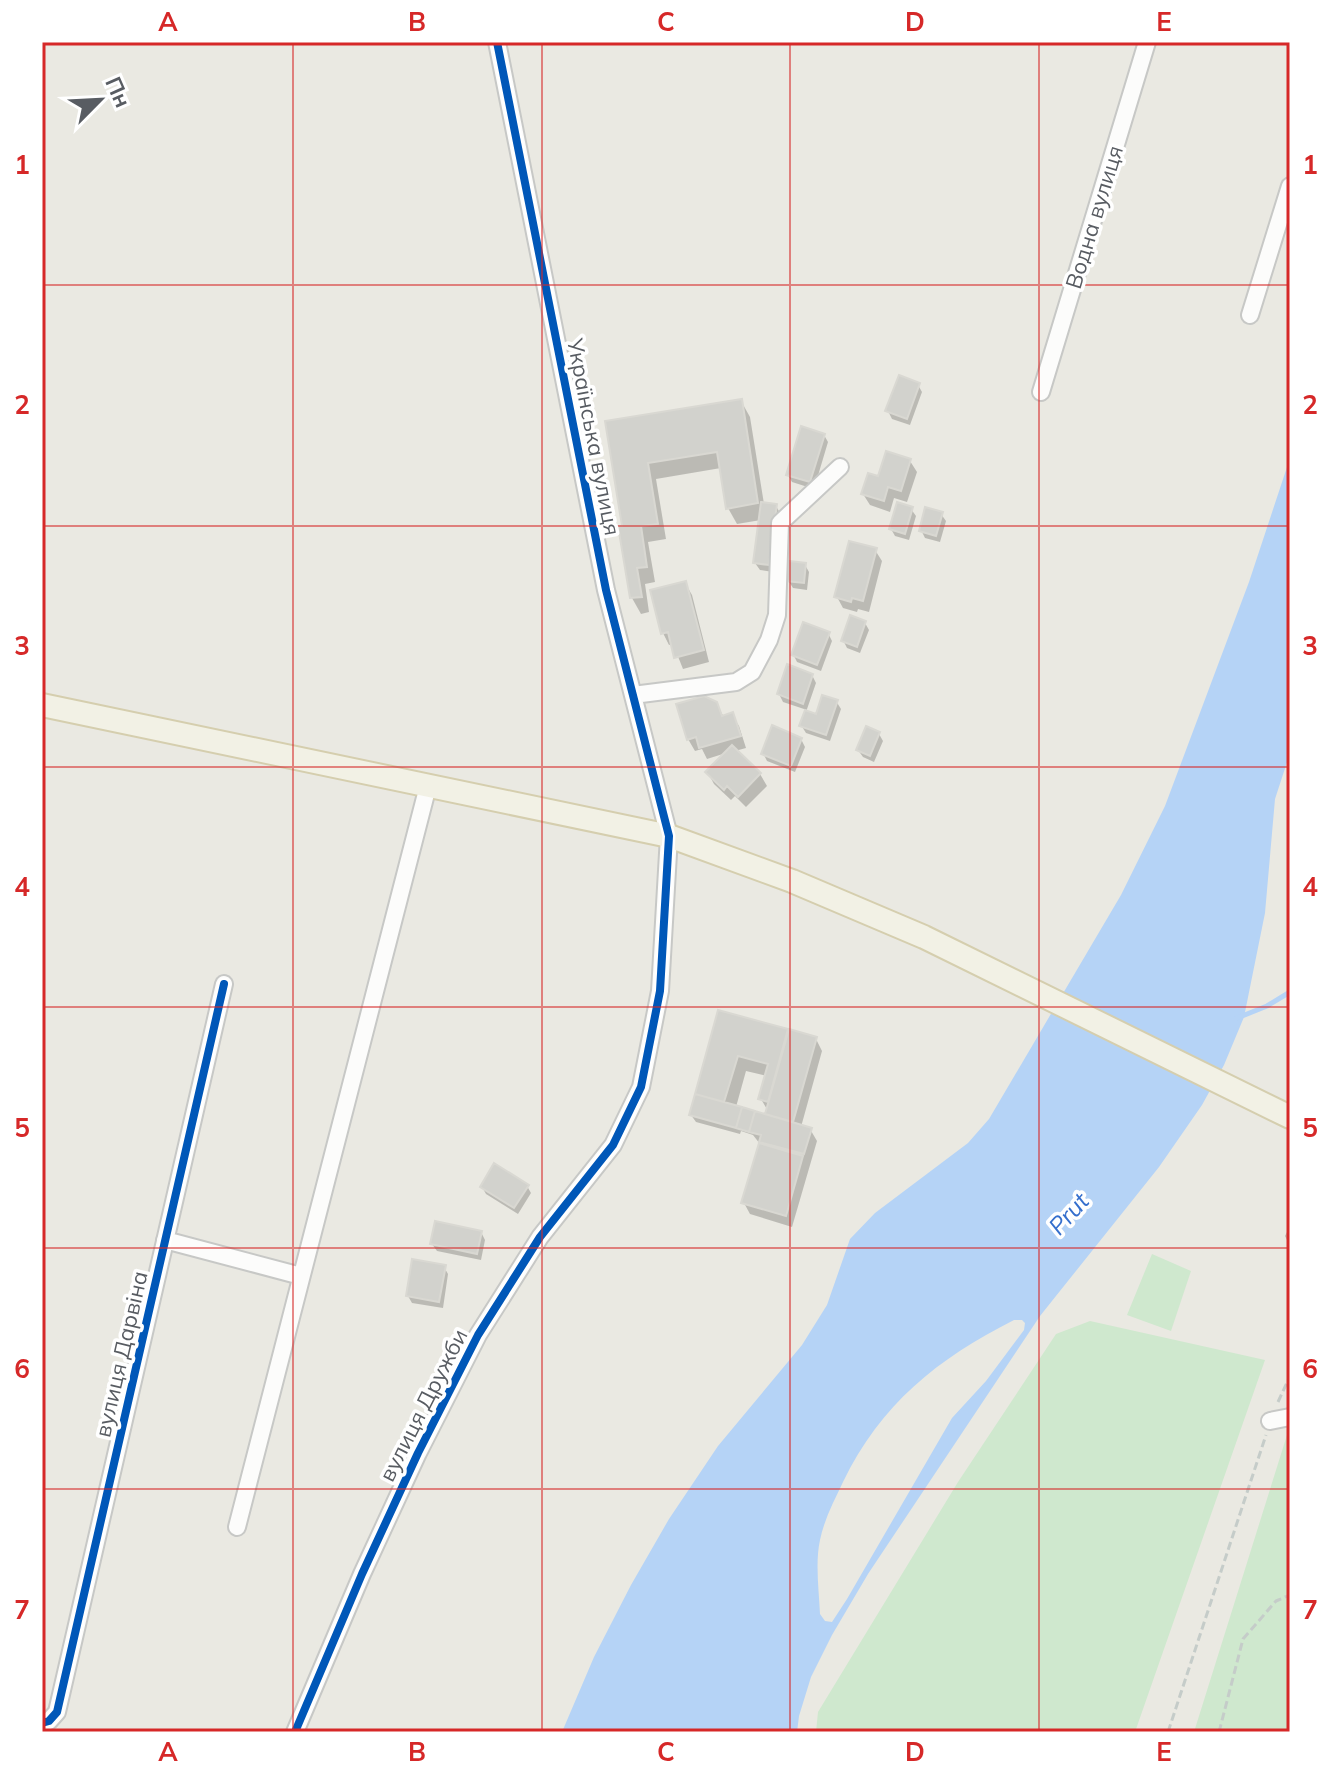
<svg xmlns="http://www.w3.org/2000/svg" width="1332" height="1774" viewBox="0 0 1332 1774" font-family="Mulish,sans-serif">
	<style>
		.green { fill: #cfe8ce }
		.water { fill: #b5d3f6; fill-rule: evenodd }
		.shadow { fill: #0003; fill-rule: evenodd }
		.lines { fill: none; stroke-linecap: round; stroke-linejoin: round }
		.stream { stroke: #b5d3f6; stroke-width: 5 }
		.building { fill: #d2d2cd; stroke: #d9d8d2; stroke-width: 2 }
		.minor-casing { stroke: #c7c8c6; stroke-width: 20 }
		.major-casing { stroke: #d5ceae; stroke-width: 26 }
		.path { stroke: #c5ccc9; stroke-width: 3; stroke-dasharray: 8 4; stroke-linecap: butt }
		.minor { stroke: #fcfcfb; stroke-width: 16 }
		.major { stroke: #f2f1e5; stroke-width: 22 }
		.cycleway-casing { stroke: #fff; stroke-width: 13 }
		.cycleway { stroke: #0057b8; stroke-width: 8 }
		.grid { fill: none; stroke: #d62828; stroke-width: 2; stroke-opacity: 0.55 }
		.labels { text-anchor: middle; stroke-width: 7; stroke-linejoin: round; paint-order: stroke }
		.street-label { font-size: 22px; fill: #585c62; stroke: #fff }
		.water-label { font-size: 24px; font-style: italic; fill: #356fcd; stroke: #fff }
		.neatline { fill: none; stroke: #d62828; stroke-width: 3 }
		.grid-label { font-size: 26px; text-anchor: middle; font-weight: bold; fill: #d62828 }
	</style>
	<rect width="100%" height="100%" fill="#eae9e2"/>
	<path class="green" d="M 1152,1254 L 1191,1271 L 1171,1331 L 1127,1315 Z
		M 1090,1321 L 1265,1360 L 1135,1732 L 816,1732 L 818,1712 L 958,1482 L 1056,1334 Z
		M 1290,1434 L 1290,1732 L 1194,1732 L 1287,1435 Z"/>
	<path class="water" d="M 1290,458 L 1290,753 L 1275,799 L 1265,913 L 1244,1017 L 1224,1065 L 1202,1105 L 1159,1167 L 1040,1316 L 868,1574 L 832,1635 L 811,1677 L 799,1716 L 797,1732 L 562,1732 L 594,1657 L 631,1585 L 669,1519 L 718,1446 L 802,1345 L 827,1305 L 850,1239 L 875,1213 L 968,1143 L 989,1119 L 1121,895 L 1165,806 L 1249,582 ZM 1014,1320 L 1022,1320 L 1025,1323 L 1024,1330 L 986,1381 L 952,1418 L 847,1599 L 832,1622 L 825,1621 L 820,1614 C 819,1590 815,1563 820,1540 C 824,1520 834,1501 843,1482 C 881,1404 937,1359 1014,1320 Z"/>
	<path class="shadow" d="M 918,385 L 922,392 L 910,425 L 892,419 L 888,411 Z
		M 741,401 L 750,417 L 764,504 L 776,506 L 780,513 L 773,572 L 760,570 L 755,563 L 761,520 L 737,524 L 728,508 L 721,468 L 656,479 L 666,539 L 648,542 L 655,582 L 645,584 L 649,612 L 641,614 L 632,598 L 624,527 L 607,423 Z
		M 824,435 L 828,442 L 814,489 L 792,482 L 788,475 Z
		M 910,461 L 917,472 L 907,502 L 894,498 L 890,512 L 870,505 L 863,494 L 879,479 Z
		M 911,509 L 916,516 L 909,540 L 895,536 L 891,529 Z
		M 941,514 L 946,521 L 940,542 L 925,538 L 921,530 Z
		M 875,550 L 882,561 L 869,612 L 858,609 L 857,612 L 843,608 L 837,597 Z
		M 805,565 L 809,572 L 807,590 L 793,588 L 788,580 Z
		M 685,583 L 692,595 L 709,662 L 683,669 L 673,644 L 669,645 L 663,633 Z
		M 865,623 L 869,630 L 860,653 L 847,648 L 843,640 Z
		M 828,633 L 832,641 L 821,671 L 797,662 L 793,654 Z
		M 812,675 L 816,683 L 806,712 L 817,716 L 836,701 L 841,709 L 830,741 L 806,733 L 801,725 L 807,710 L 783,702 L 779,694 Z
		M 716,704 L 724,717 L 732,715 L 739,726 L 746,748 L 735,751 L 760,774 L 767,786 L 746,807 L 735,796 L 731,800 L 714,784 L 708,773 L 726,753 L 707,759 L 702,749 L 695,751 L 688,739 Z
		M 879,734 L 883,741 L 874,762 L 863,757 L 858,750 Z
		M 801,739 L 805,747 L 795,772 L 767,761 L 763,753 Z
		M 720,1012 L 787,1031 L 789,1035 L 816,1039 L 822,1051 L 801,1127 L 810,1129 L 817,1141 L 792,1227 L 750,1214 L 744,1203 L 760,1144 L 753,1135 L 741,1131 L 740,1134 L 696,1122 L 691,1115 L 700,1098 L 697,1093 ZM 746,1071 L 767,1076 L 761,1099 L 768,1111 L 766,1117 L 736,1107 Z
		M 527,1186 L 531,1193 L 518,1214 L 486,1194 L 482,1187 Z
		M 1290,1226 L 1290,1244 L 1289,1244 L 1285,1236 Z
		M 481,1232 L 485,1240 L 481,1260 L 437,1251 L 432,1244 Z
		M 444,1267 L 448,1274 L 443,1308 L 412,1303 L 408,1296 Z"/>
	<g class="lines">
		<path class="stream" d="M 1237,1018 L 1267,1006 L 1290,992"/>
	</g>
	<path class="building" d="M 899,375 L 920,383 L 907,419 L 885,411 Z
		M 742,399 L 758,503 L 726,509 L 717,452 L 648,463 L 658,524 L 641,526 L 647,567 L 637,568 L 642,597 L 630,598 L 618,526 L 622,526 L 605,421 Z
		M 801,426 L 825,434 L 810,482 L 786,475 Z
		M 886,451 L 911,459 L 901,491 L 888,487 L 884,501 L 861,494 L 868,473 L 878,476 Z
		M 761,502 L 777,504 L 769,565 L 753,563 Z
		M 897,502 L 913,507 L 905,534 L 889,529 Z
		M 925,507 L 943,512 L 936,536 L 919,531 Z
		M 849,541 L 877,548 L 863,601 L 852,598 L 851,602 L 834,597 Z
		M 789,561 L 806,563 L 804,583 L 786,581 Z
		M 686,581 L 704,650 L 674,658 L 668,632 L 661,634 L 650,590 Z
		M 850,615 L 866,621 L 857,647 L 841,641 Z
		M 803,622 L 830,632 L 817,665 L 791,655 Z
		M 787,664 L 813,674 L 803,704 L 777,694 Z
		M 822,695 L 838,700 L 826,735 L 799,726 L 805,710 L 816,714 Z
		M 704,696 L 717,702 L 722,716 L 733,712 L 741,736 L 699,748 L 696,737 L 687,740 L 676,704 Z
		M 772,725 L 802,738 L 791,766 L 761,754 Z
		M 866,726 L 880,732 L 870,756 L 856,750 Z
		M 732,745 L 761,773 L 738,797 L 727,786 L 724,790 L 705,772 Z
		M 718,1010 L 788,1029 L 768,1102 L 758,1099 L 768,1064 L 738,1056 L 724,1102 L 695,1094 Z
		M 789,1029 L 817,1037 L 793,1122 L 765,1114 Z
		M 695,1094 L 742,1107 L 736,1128 L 689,1115 Z
		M 742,1107 L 755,1111 L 749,1132 L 736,1128 Z
		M 755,1111 L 812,1128 L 804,1154 L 759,1142 L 761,1135 L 749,1132 Z
		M 759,1143 L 803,1156 L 786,1216 L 741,1203 Z
		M 494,1163 L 529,1185 L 514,1208 L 480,1187 Z
		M 435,1221 L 482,1231 L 477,1254 L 430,1244 Z
		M 412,1259 L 446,1265 L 439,1302 L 406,1296 Z"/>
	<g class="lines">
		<defs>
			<path id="minor" d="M 1250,315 L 1290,186
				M 1041,392 L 1147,42
				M 633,695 L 736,682 L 752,672 L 769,640 L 777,615 L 780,523 L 840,467
				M 165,1240 L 301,1276
				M 1270,1421 L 1290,1417
				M 237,1527 L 428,786
				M 42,1723 L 49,1721 L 57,1712 L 224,984
				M 295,1732 L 362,1574 L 418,1453 L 478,1335 L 540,1237 L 613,1145 L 641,1087 L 660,991 L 669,836 L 606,590 L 497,42"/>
			<path id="major" d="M 42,705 L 669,836 L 792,881 L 924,937 L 1290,1117"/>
		</defs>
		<use href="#minor" class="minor-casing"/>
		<use href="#major" class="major-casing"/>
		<path class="path" d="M 1278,1402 L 1290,1376
			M 1168,1732 L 1266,1435
			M 1219,1732 L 1243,1639 L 1276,1601 L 1290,1595"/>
		<use href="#minor" class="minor"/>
		<use href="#major" class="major"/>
		<defs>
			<path id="cycleway" d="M 42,1723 L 49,1721 L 57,1712 L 224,984
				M 295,1732 L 362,1574 L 418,1453 L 478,1335 L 540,1237 L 613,1145 L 641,1087 L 660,991 L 669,836 L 606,590 L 497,42"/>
		</defs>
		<use href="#cycleway" class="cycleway-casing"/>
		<use href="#cycleway" class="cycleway"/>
	</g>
	<path class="grid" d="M 293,42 L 293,1732M 542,42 L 542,1732M 790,42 L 790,1732M 1039,42 L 1039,1732M 42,285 L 1290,285M 42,526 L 1290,526M 42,767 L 1290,767M 42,1007 L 1290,1007M 42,1248 L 1290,1248M 42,1489 L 1290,1489"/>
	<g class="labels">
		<g class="street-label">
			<text transform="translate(1094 217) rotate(-73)" y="8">Водна вулиця</text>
			<text transform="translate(594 437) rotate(79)" y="8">Українська вулиця</text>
			<text transform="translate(121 1354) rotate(-77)" y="8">вулиця Дарвіна</text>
			<text transform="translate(423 1405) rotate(-63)" y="8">вулиця Дружби</text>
		</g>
		<g class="water-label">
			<text transform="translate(1069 1214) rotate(-48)" y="8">Prut</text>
		</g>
	</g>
	<rect width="1332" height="1774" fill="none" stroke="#ffffff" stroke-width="88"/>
	<g transform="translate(100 100) rotate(66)" stroke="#ffffff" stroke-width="6" paint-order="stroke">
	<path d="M0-6L14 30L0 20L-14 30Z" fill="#585c62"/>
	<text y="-12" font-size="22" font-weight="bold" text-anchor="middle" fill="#585c62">Пн</text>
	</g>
	<rect x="44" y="44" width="1244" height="1686" class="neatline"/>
	<g class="grid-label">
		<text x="168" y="31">A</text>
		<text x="417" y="31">B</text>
		<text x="666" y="31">C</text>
		<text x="915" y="31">D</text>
		<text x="1164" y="31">E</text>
		<text x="22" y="174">1</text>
		<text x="1310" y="174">1</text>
		<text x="22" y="414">2</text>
		<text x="1310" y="414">2</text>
		<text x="22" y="655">3</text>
		<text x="1310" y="655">3</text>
		<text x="22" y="896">4</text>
		<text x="1310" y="896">4</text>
		<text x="22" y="1137">5</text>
		<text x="1310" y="1137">5</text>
		<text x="22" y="1378">6</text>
		<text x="1310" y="1378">6</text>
		<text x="22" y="1619">7</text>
		<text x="1310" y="1619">7</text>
		<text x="168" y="1761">A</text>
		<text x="417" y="1761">B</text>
		<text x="666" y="1761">C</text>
		<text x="915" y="1761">D</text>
		<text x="1164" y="1761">E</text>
	</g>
</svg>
